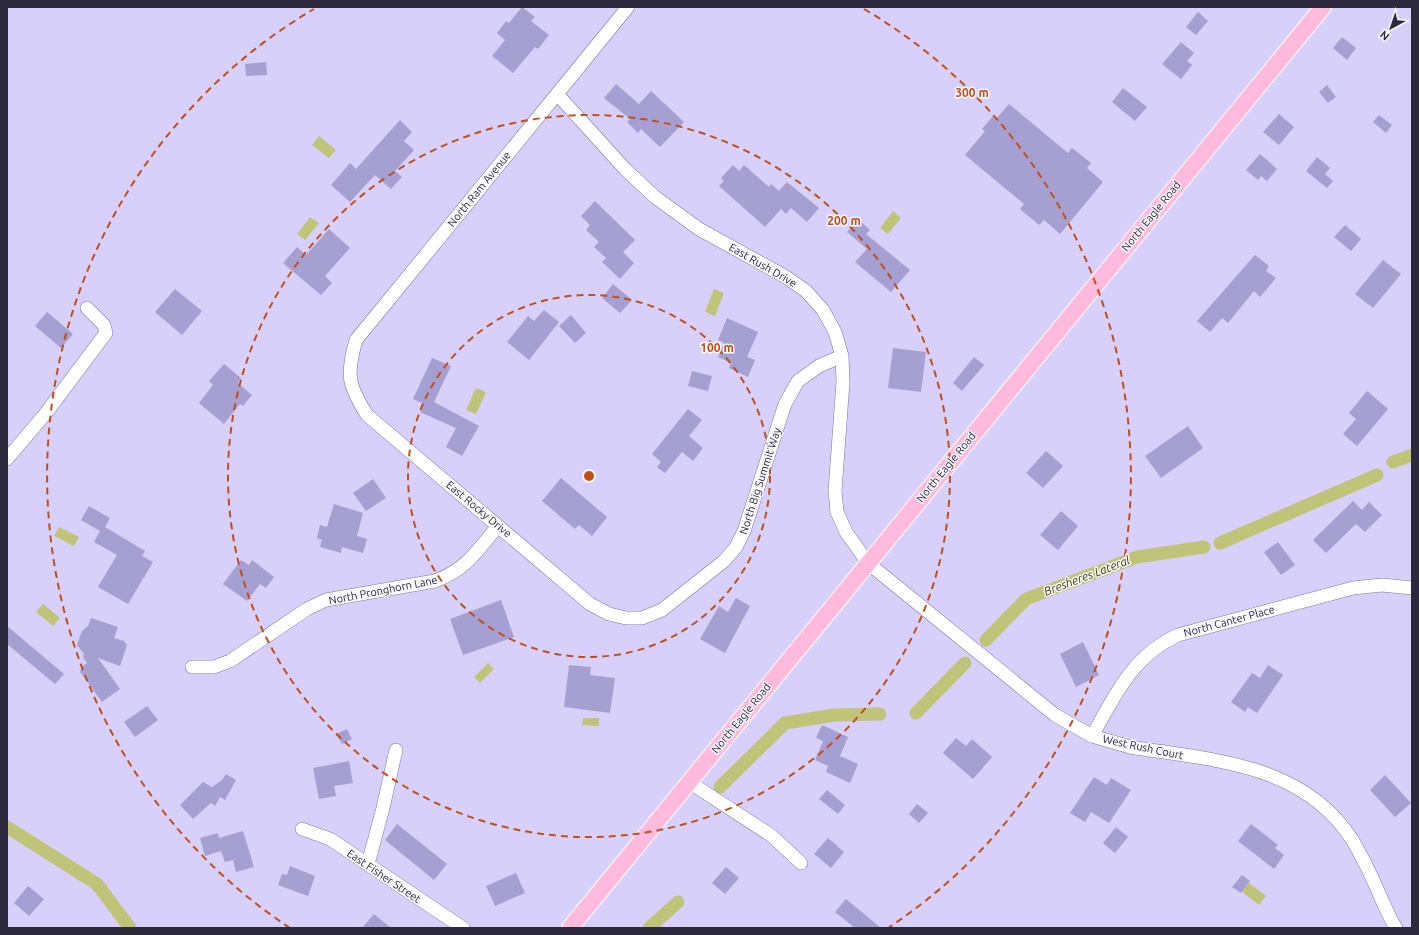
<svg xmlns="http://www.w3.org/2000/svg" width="1419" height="935" viewBox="0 0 1419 935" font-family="Ubuntu,sans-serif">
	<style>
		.water { fill: #c0c478 }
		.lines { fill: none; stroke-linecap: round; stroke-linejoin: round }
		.canal { stroke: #c0c478; stroke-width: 13 }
		.building { fill: #a69fd1 }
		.minor-casing { stroke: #7c74a5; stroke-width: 14 }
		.major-casing { stroke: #fff; stroke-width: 18 }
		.minor { stroke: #fff; stroke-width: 13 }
		.major { stroke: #ffbadc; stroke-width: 16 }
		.ring { fill: none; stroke: #c24f16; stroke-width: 2; stroke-dasharray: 7 5 }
		.labels { text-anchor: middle; stroke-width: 3; stroke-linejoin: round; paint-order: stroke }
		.street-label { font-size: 11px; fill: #2c293d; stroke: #f7f7fc }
		.water-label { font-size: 12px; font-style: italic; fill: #3c3d00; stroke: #f7f7fc }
		.centre { fill: #c24f16; stroke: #f7f7fc; stroke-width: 2 }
		.ring-label { font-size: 12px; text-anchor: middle; font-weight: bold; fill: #c24f16; stroke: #f7f7fc; stroke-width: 3; stroke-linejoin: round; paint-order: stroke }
	</style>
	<rect width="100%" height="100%" fill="#d6d0fb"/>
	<path class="water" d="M 319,136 L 336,150 L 329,158 L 312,145 Z
		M 893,211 L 901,218 L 888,234 L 880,228 Z
		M 310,217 L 319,223 L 305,240 L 297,234 Z
		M 714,289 L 724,293 L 715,316 L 705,312 Z
		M 476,388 L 486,392 L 476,414 L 466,410 Z
		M 59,527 L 79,537 L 74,546 L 54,536 Z
		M 43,604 L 60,618 L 53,626 L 36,612 Z
		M 488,663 L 494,669 L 480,683 L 474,677 Z
		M 583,718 L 599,718 L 599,726 L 582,725 Z
		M 1249,883 L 1266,896 L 1259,905 L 1242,892 Z"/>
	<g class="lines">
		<path class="canal" d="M 1393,462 L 1412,455
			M 1220,543 L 1377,475
			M 986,640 L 1026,599 L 1137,557 L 1204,547
			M 916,713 L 965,663
			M 720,787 L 785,723 L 834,715 L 880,714
			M 7,827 L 97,884 L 130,928
			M 649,928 L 678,902"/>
	</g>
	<path class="building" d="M 522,7 L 535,17 L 531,21 L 549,35 L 538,49 L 535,47 L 513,73 L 492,56 L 505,40 L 497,33 L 506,21 L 509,23 Z
		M 1198,12 L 1208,21 L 1196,35 L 1186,27 Z
		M 1342,37 L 1356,48 L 1347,60 L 1333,48 Z
		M 1181,42 L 1194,53 L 1187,61 L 1192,65 L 1181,79 L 1162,64 Z
		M 266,62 L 267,75 L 246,76 L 245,64 Z
		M 616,84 L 639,104 L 651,91 L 684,122 L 660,147 L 641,129 L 638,133 L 627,122 L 630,119 L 604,98 Z
		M 1327,85 L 1336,97 L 1328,103 L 1319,92 Z
		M 1123,88 L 1147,107 L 1135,121 L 1112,102 Z
		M 1009,104 L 1068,153 L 1072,148 L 1091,163 L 1087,168 L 1103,182 L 1060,234 L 1044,220 L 1039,225 L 1020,209 L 1024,204 L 965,155 L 985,131 L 982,129 L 993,116 L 996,119 Z
		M 1279,114 L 1294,127 L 1279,145 L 1263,132 Z
		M 1379,115 L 1392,125 L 1386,133 L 1373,122 Z
		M 400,120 L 412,132 L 404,141 L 414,150 L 395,171 L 402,177 L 391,189 L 375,175 L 350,202 L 331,185 L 350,163 L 356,169 Z
		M 1260,154 L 1277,169 L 1267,181 L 1261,176 L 1258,180 L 1246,170 Z
		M 1317,157 L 1330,168 L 1325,174 L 1333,181 L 1327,188 L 1306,171 Z
		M 733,165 L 739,171 L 744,165 L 769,187 L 771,184 L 779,191 L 787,182 L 819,208 L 807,222 L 791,208 L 786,214 L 781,209 L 765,227 L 719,186 L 724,181 L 721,178 Z
		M 595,201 L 635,240 L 623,252 L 634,263 L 620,279 L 602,262 L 606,258 L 594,247 L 599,242 L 586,230 L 590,225 L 581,216 Z
		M 858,219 L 870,230 L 866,234 L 910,270 L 891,292 L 855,262 L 867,249 L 847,232 Z
		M 1345,225 L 1361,239 L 1351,251 L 1334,237 Z
		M 329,229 L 350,248 L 325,276 L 332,283 L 321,295 L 283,263 L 297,247 L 306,255 Z
		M 1255,255 L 1269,266 L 1266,271 L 1276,278 L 1260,297 L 1254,291 L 1228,323 L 1222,318 L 1210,332 L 1197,321 Z
		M 1383,260 L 1401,274 L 1373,308 L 1355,294 Z
		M 613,284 L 632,300 L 620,313 L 602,298 Z
		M 175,289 L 202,311 L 182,335 L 155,312 Z
		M 544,310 L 559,322 L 529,360 L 507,342 L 528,316 L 534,321 Z
		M 47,312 L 73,334 L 61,348 L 35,326 Z
		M 571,315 L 586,333 L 575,343 L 559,326 Z
		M 727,318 L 758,332 L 747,357 L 755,360 L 748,377 L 729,368 L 731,363 L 718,357 L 724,343 L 718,340 Z
		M 893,348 L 926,352 L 921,392 L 888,388 Z
		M 974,357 L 984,365 L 962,391 L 953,383 Z
		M 432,358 L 451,366 L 434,402 L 479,426 L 462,456 L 446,447 L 456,428 L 420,412 L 424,404 L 413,399 Z
		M 224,364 L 241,378 L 238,383 L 252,395 L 243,406 L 240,404 L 224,424 L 199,403 L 213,385 L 209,381 Z
		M 692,371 L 712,376 L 708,391 L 688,386 Z
		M 1367,391 L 1388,409 L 1357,446 L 1343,434 L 1356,419 L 1349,413 Z
		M 688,409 L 702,420 L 689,436 L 703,448 L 693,461 L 682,452 L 665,473 L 657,467 L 661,462 L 652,454 Z
		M 1188,426 L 1203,448 L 1161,478 L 1145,456 Z
		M 1046,451 L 1063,466 L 1043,488 L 1026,473 Z
		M 561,478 L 607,517 L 592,536 L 579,525 L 575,529 L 542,501 Z
		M 373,479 L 386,498 L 366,511 L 353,493 Z
		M 1353,501 L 1362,510 L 1369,502 L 1382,515 L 1365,532 L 1356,524 L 1326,553 L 1313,540 Z
		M 334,504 L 363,513 L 357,536 L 367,539 L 363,553 L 342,547 L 341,553 L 320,547 L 322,540 L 317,538 L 320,525 L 327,527 Z
		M 89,506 L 110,518 L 105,527 L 145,551 L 142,556 L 153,562 L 128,604 L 98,587 L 117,555 L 94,542 L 100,531 L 81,520 Z
		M 1061,511 L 1078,526 L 1058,550 L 1040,535 Z
		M 1278,542 L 1295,565 L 1281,575 L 1264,552 Z
		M 241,560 L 249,565 L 252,560 L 274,577 L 266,588 L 260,584 L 247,601 L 223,584 Z
		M 736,598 L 750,606 L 725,653 L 700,639 L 719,606 L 728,612 Z
		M 501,600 L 514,637 L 463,655 L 450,619 Z
		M 91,618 L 118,627 L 114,638 L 124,641 L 127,645 L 120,666 L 98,658 L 120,689 L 102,702 L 80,672 L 81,667 L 87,663 L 83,657 L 84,654 L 77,645 L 82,631 L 88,626 Z
		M 7,626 L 64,674 L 55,684 L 7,644 Z
		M 1083,642 L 1099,675 L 1076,687 L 1060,654 Z
		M 569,665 L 591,667 L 590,675 L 615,678 L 610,713 L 564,707 Z
		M 1268,665 L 1283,675 L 1257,713 L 1248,707 L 1245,712 L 1231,702 L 1252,673 L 1260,678 Z
		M 147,706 L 158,720 L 135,737 L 124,722 Z
		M 822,725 L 848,737 L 840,756 L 858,764 L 850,783 L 826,772 L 828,766 L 815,760 L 823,741 L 816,738 Z
		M 347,729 L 352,739 L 342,744 L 336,734 Z
		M 956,738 L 966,746 L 972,739 L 992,757 L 973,779 L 943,753 Z
		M 349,761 L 353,783 L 334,786 L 336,796 L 319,799 L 313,768 Z
		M 226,774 L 236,780 L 225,800 L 220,797 L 215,806 L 211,803 L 193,819 L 180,805 L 203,782 L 212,787 L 222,780 Z
		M 1385,775 L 1411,803 L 1395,817 L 1370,790 Z
		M 1094,777 L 1107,785 L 1111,778 L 1131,790 L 1109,823 L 1091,812 L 1085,822 L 1070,813 Z
		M 827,790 L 845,805 L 838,814 L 819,799 Z
		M 917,804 L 928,813 L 919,823 L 909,814 Z
		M 397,824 L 447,864 L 434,880 L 385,840 Z
		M 1251,824 L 1278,845 L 1275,848 L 1284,855 L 1274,869 L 1238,841 Z
		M 1116,827 L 1128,837 L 1115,853 L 1103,843 Z
		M 243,831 L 254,867 L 236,872 L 233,860 L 225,862 L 221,851 L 205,856 L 200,838 L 218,833 L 219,838 Z
		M 828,838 L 844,852 L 831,868 L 814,854 Z
		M 290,866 L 315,876 L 308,896 L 278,885 L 282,874 L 287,875 Z
		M 726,867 L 739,878 L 725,894 L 712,883 Z
		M 516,873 L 525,893 L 495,906 L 486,886 Z
		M 1242,875 L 1250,881 L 1241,893 L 1232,887 Z
		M 28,886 L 44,899 L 29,916 L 14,903 Z
		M 846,899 L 881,928 L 855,928 L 835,912 Z
		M 374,914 L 391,928 L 362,928 Z"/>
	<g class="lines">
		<defs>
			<path id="minor" d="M 628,7 L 356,340 C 346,375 348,385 367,415 L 590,604 L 609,614 L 626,618 L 642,618 L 662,610 L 724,561 L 736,547 L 744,531 L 785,404 L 798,381 L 819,366 L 842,356
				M 557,94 L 625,169 L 655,197 L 699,229 L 786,277 L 806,291 L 823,310 L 835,332 L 842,356 L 843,382 L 835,491 L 837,512 L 846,532 L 868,563 L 1055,715 L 1092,736 L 1130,747 C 1212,760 1304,763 1353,841 C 1364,860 1373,879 1381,898 C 1386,908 1390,919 1396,928
				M 7,459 L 46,413 L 106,333 L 104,325 L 87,308
				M 192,667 L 214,667 L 230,661 L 307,609 L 326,600 L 435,581 C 467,569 477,551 498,526
				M 1092,736 C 1116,694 1132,656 1178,635 L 1353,588 L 1382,585 L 1412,588
				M 689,782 L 772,836 L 801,863
				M 302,829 L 330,839 L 463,928
				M 368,864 L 383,808 L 396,750"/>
			<path id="major" d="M 570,928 L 1323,7"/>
		</defs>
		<use href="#minor" class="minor-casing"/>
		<use href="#major" class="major-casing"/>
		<use href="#minor" class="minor"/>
		<use href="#major" class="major"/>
	</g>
	<g class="ring">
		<circle cx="589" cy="476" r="181"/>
		<circle cx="589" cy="476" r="361"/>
		<path d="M290 928A542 542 0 0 1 314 9M864 9A542 542 0 0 1 888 928"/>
	</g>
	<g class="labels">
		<g class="street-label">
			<text transform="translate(479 189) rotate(-51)" y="4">North Ram Avenue</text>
			<text transform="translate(1151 216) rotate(-51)" y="4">North Eagle Road</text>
			<text transform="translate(763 265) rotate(30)" y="4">East Rush Drive</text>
			<text transform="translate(946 467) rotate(-51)" y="4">North Eagle Road</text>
			<text transform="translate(760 481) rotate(-72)" y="4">North Big Summit Way</text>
			<text transform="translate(479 509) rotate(40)" y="4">East Rocky Drive</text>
			<text transform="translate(383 590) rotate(-11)" y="4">North Pronghorn Lane</text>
			<text transform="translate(1229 621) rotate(-15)" y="4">North Canter Place</text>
			<text transform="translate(741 718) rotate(-51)" y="4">North Eagle Road</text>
			<text transform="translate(1143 747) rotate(12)" y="4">West Rush Court</text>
			<text transform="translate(384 876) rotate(34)" y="4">East Fisher Street</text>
		</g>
		<g class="water-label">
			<text transform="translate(1087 576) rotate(-21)" y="4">Bresheres Lateral</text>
		</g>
	</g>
	<circle cx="589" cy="476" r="6" class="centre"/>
	<g class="ring-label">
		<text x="972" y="97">300 m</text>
		<text x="844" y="225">200 m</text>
		<text x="717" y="352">100 m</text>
	</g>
	<rect width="1419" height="935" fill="none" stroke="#2c293d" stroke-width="16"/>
	<g transform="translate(1391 28) rotate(220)" stroke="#f7f7fc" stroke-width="3" paint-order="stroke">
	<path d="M0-3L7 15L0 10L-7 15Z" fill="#2c293d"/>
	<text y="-6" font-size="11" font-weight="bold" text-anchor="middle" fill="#2c293d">N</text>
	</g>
</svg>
